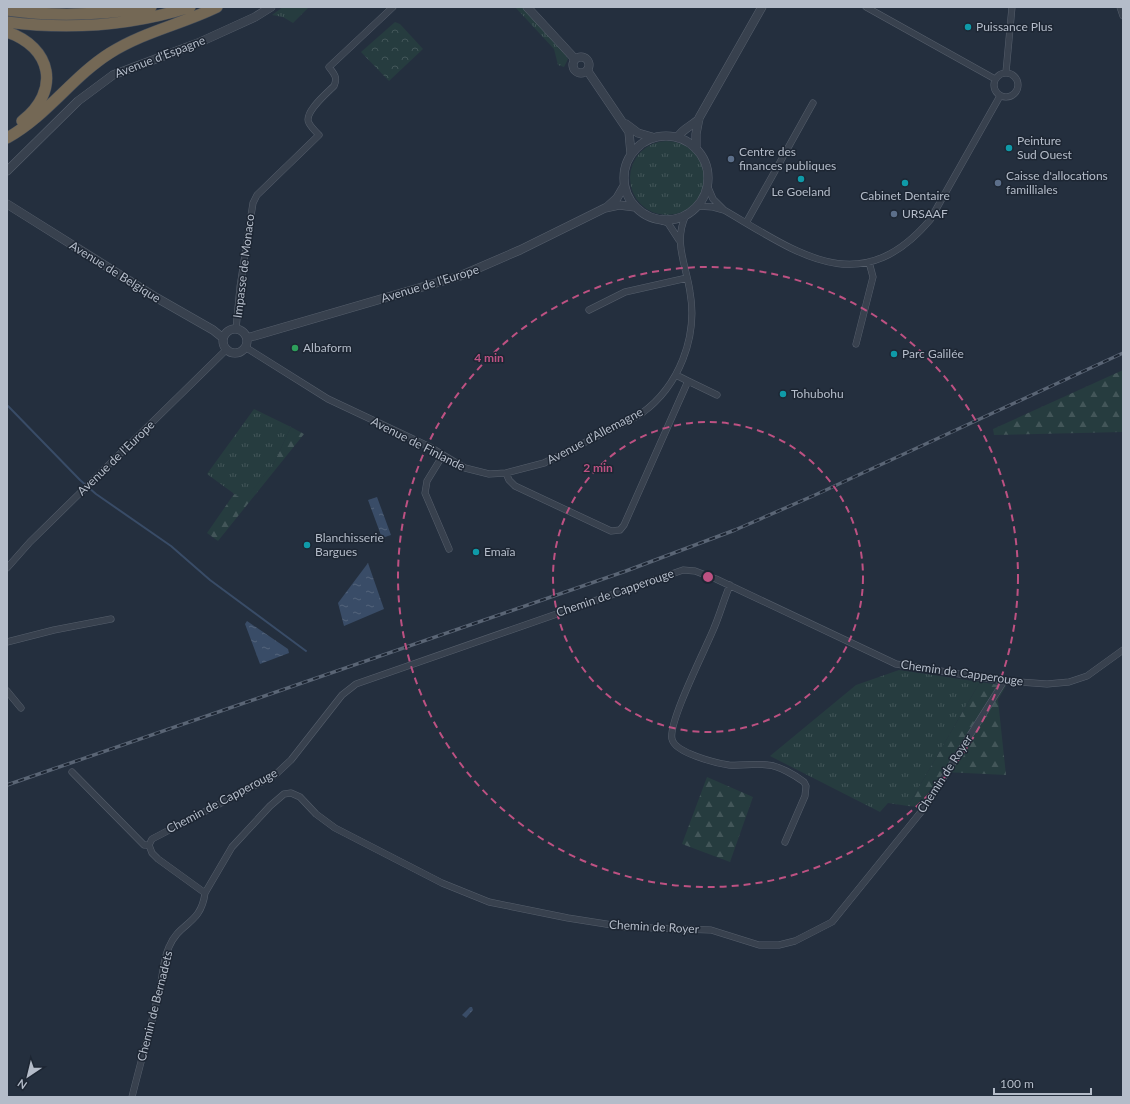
<svg xmlns="http://www.w3.org/2000/svg" width="1130" height="1104" viewBox="0 0 1130 1104" font-family="Lato,sans-serif">
	<style>
		.grass { fill: url(#grass-tufts) }
		.forest { fill: url(#forest-firs) }
		.park { fill: url(#park-crowns) }
		.water { fill: url(#water-ripples) }
		.lines { fill: none; stroke-linecap: round; stroke-linejoin: round }
		.stream { stroke: #394c67; stroke-width: 2 }
		.minor-casing { stroke: #565f6c; stroke-width: 7 }
		.tertiary-casing { stroke: #565f6c; stroke-width: 9 }
		.motorway-casing { stroke: #434c59; stroke-width: 12 }
		.minor { stroke: #38414e; stroke-width: 6 }
		.tertiary { stroke: #38414e; stroke-width: 8 }
		.motorway { stroke: #746855; stroke-width: 11 }
		.rail-casing { stroke: #5a6575; stroke-width: 3.5 }
		.rail { stroke: #1d2633; stroke-width: 2; stroke-dasharray: 6; stroke-linecap: butt }
		.ring { fill: none; stroke: #bd5182; stroke-width: 2; stroke-dasharray: 7 5 }
		.culture-dot { fill: #0f9aa8; stroke: #1d2633; stroke-width: 1.5 }
		.service-dot { fill: #5c6f8a; stroke: #1d2633; stroke-width: 1.5 }
		.leisure-dot { fill: #2e9e5b; stroke: #1d2633; stroke-width: 1.5 }
		.labels { text-anchor: middle; stroke-width: 3; stroke-linejoin: round; paint-order: stroke }
		.poi-label { font-size: 12px; fill: #b4bcc9; stroke: #1d2633; text-anchor: start }
		.street-label { font-size: 12px; fill: #b4bcc9; stroke: #1d2633 }
		.centre { fill: #bd5182; stroke: #1d2633; stroke-width: 2 }
		.ring-label { font-size: 12px; text-anchor: middle; font-weight: bold; fill: #bd5182; stroke: #1d2633; stroke-width: 3; stroke-linejoin: round; paint-order: stroke }
	</style>
	<defs>
		<pattern id="grass-tufts" width="24" height="20" patternUnits="userSpaceOnUse"><rect width="24" height="20" fill="#263c3f"/><path d="M3 7l-1-3M5 7V3M7 7l1-3M15 17l-1-3M17 17v-4M19 17l1-3" fill="none" stroke="#435659"/></pattern>
		<pattern id="forest-firs" width="22" height="20" patternUnits="userSpaceOnUse"><rect width="22" height="20" fill="#263c3f"/><path d="M5 1l3.5 6h-7zM16 11l3.5 6h-7z" fill="#435659"/></pattern>
		<pattern id="park-crowns" width="20" height="18" patternUnits="userSpaceOnUse"><rect width="20" height="18" fill="#263c3f"/><path d="M2 6a3 3 0 1 1 6 0M12 15a3 3 0 1 1 6 0" fill="none" stroke="#435659"/></pattern>
		<pattern id="water-ripples" width="26" height="14" patternUnits="userSpaceOnUse"><rect width="26" height="14" fill="#394c67"/><path d="M2 4q2-2 4 0t4 0M15 11q2-2 4 0t4 0" fill="none" stroke="#53647b"/></pattern>
	</defs>
	<rect width="100%" height="100%" fill="#242f3e"/>
	<path class="grass" d="M 283,7 L 309,7 L 293,23 L 283,17 L 272,15 Z
		M 515,7 L 522,7 L 562,49 L 568,59 L 564,67 L 558,65 L 554,49 Z
		M630 178a37 37 0 1 1 74 0a37 37 0 1 1-74 0Z
		M 254,409 L 291,427 L 273,465 L 244,501 L 207,474 Z
		M 899,670 L 980,682 L 908,806 L 888,803 L 880,812 L 770,756 L 856,685 Z"/>
	<path class="forest" d="M 1123,370 L 1123,432 L 994,435 L 993,429 Z
		M 291,427 L 304,434 L 218,541 L 207,533 L 234,494 L 244,500 L 273,465 Z
		M 980,682 L 1006,686 L 998,700 L 1006,775 L 944,772 L 920,807 L 908,806 Z
		M 707,777 L 753,797 L 730,862 L 682,844 Z"/>
	<path class="park" d="M 395,22 L 400,24 L 423,49 L 389,81 L 361,52 Z"/>
	<path class="water" d="M 377,497 L 391,535 L 382,538 L 368,500 Z
		M 368,563 L 384,609 L 344,626 L 338,603 Z
		M 247,621 L 288,649 L 289,653 L 260,664 L 245,624 Z
		M 470,1007 L 472,1007 L 473,1010 L 466,1018 L 462,1015 Z"/>
	<g class="lines">
		<path class="stream" d="M 8,406 L 80,480 L 96,494 L 171,546 L 210,580 L 306,651"/>
		<defs>
			<path id="minor" d="M 866,7 L 995,79
				M 1120,7 L 1123,16
				M 1006,72 L 1012,7
				M994 85a12 12 0 1 1 24 0a12 12 0 1 1-24 0Z
				M 707,185 L 713,199 L 723,209
				M 697,206 L 713,207 L 724,210 C 798,253 860,302 930,220 L 1000,96
				M 659,220 L 668,223 L 679,240
				M 746,223 L 813,103
				M 589,310 L 625,292 L 687,278
				M 236,329 L 240,287 L 253,203 L 257,195 L 319,135 C 316,132 311,127 309,123 C 303,113 327,93 334,86 C 338,77 334,74 329,67 L 393,7
				M 856,344 L 873,277 L 869,262
				M 245,347 L 328,399 L 430,447 L 465,468 L 489,474 L 506,473 L 544,463 C 566,452 588,441 609,430 C 620,425 632,420 642,413 C 679,386 698,337 690,292 C 686,264 673,242 686,215
				M 688,381 L 717,395
				M 443,455 L 427,481 L 425,493 L 449,549
				M 506,473 L 509,480 L 515,486 L 611,531 L 620,530 L 624,525 L 688,381 L 676,375
				M 7,568 L 30,542 L 227,349
				M 730,585 C 724,599 720,614 714,628 C 706,648 668,722 672,739 C 675,753 716,763 729,765 C 742,766 755,763 768,765 C 779,766 795,775 804,782 L 806,786 L 805,796 L 785,842
				M 7,642 L 54,630 L 111,619
				M 7,691 L 21,708
				M 72,772 L 144,845 L 149,845 L 152,853 L 158,859 L 205,893 C 201,925 179,922 169,947 C 163,960 163,974 160,987 C 152,1024 141,1060 132,1097
				M 149,845 L 152,839 L 275,775 L 291,760 L 342,695 L 356,684 L 683,570 L 695,571 L 716,579 L 896,664 L 1004,681 L 1047,684 L 1069,682 L 1087,676 L 1123,650
				M 205,893 L 232,847 L 270,806 L 284,794 L 291,793 L 300,797 L 316,814 L 335,828 L 442,883 L 489,902 L 568,918 L 625,927 L 711,930 L 759,945 L 779,945 L 795,941 L 832,922 L 925,807 L 1004,681"/>
			<path id="tertiary" d="M 527,7 L 575,59
				M573 65a8 8 0 1 1 16 0a8 8 0 1 1-16 0Z
				M 587,70 L 629,132 L 631,154
				M 626,124 L 638,133 L 652,137
				M624 178a42 42 0 1 1 84 0a42 42 0 1 1-84 0Z
				M 678,137 C 681,130 693,125 699,119
				M 696,149 L 696,134 L 699,118 L 762,7
				M 7,171 L 78,101 L 113,75 L 198,43 L 255,17 L 271,7
				M 7,204 L 157,298 L 213,330 L 223,338
				M 607,207 L 617,198 L 624,186
				M223 341a12 12 0 1 1 24 0a12 12 0 1 1-24 0Z
				M 247,338 L 460,276 L 520,250 L 605,208 L 619,205 L 635,207"/>
			<path id="motorway" d="M 7,10 C 56,17 102,15 151,7
				M 7,22 C 70,30 130,26 190,7
				M 7,32 C 52,47 61,91 22,121
				M 7,138 C 48,115 72,77 110,53 C 143,32 182,24 217,7"/>
		</defs>
		<use href="#minor" class="minor-casing"/>
		<use href="#tertiary" class="tertiary-casing"/>
		<use href="#motorway" class="motorway-casing"/>
		<use href="#minor" class="minor"/>
		<use href="#tertiary" class="tertiary"/>
		<use href="#motorway" class="motorway"/>
		<defs>
			<path id="rail" d="M 7,785 L 626,571 L 735,530 L 815,495 L 1123,353"/>
		</defs>
		<use href="#rail" class="rail-casing"/>
		<use href="#rail" class="rail"/>
	</g>
	<g class="ring">
		<circle cx="708" cy="577" r="155"/>
		<circle cx="708" cy="577" r="310"/>
	</g>
	<g class="culture-dot">
		<circle cx="968" cy="27" r="4"/>
		<circle cx="1009" cy="148" r="4"/>
		<circle cx="801" cy="179" r="4"/>
		<circle cx="905" cy="183" r="4"/>
		<circle cx="894" cy="354" r="4"/>
		<circle cx="783" cy="394" r="4"/>
		<circle cx="307" cy="545" r="4"/>
		<circle cx="476" cy="552" r="4"/>
	</g>
	<g class="service-dot">
		<circle cx="731" cy="159" r="4"/>
		<circle cx="998" cy="183" r="4"/>
		<circle cx="894" cy="214" r="4"/>
	</g>
	<circle class="leisure-dot" cx="295" cy="348" r="4"/>
	<g class="labels">
		<g class="poi-label">
			<text x="976" y="31">Puissance Plus</text>
			<text x="1017" y="145">Peinture<tspan x="1017" dy="14">Sud Ouest</tspan></text>
			<text x="739" y="156">Centre des<tspan x="739" dy="14">finances publiques</tspan></text>
			<text x="1006" y="180">Caisse d'allocations<tspan x="1006" dy="14">familliales</tspan></text>
			<text x="801" y="196" text-anchor="middle">Le Goeland</text>
			<text x="905" y="200" text-anchor="middle">Cabinet Dentaire</text>
			<text x="902" y="218">URSAAF</text>
			<text x="303" y="352">Albaform</text>
			<text x="902" y="358">Parc Galilée</text>
			<text x="791" y="398">Tohubohu</text>
			<text x="315" y="542">Blanchisserie<tspan x="315" dy="14">Bargues</tspan></text>
			<text x="484" y="556">Emaïa</text>
		</g>
		<g class="street-label">
			<text transform="translate(160 57) rotate(-21)" y="4">Avenue d'Espagne</text>
			<text transform="translate(244 266) rotate(-83)" y="4">Impasse de Monaco</text>
			<text transform="translate(115 272) rotate(32)" y="4">Avenue de Belgique</text>
			<text transform="translate(430 284) rotate(-17)" y="4">Avenue de l'Europe</text>
			<text transform="translate(595 436) rotate(-28)" y="4">Avenue d'Allemagne</text>
			<text transform="translate(418 444) rotate(27)" y="4">Avenue de Finlande</text>
			<text transform="translate(116 458) rotate(-44)" y="4">Avenue de l'Europe</text>
			<text transform="translate(615 593) rotate(-19)" y="4">Chemin de Capperouge</text>
			<text transform="translate(962 673) rotate(8)" y="4">Chemin de Capperouge</text>
			<text transform="translate(945 774) rotate(-57)" y="4">Chemin de Royer</text>
			<text transform="translate(222 801) rotate(-28)" y="4">Chemin de Capperouge</text>
			<text transform="translate(654 927) rotate(3)" y="4">Chemin de Royer</text>
			<text transform="translate(155 1006) rotate(-76)" y="4">Chemin de Bernadets</text>
		</g>
	</g>
	<circle cx="708" cy="577" r="6" class="centre"/>
	<g class="ring-label">
		<text x="489" y="362">4 min</text>
		<text x="598" y="472">2 min</text>
	</g>
	<rect width="1130" height="1104" fill="none" stroke="#b4bcc9" stroke-width="16"/>
	<g transform="translate(28 1076) rotate(215)" stroke="#1d2633" stroke-width="3" paint-order="stroke">
	<path d="M0-3L7 15L0 10L-7 15Z" fill="#b4bcc9"/>
	<text y="-6" font-size="11" font-weight="bold" text-anchor="middle" fill="#b4bcc9">N</text>
	</g>
	<path d="M994 1088v6h97v-6" fill="none" stroke="#b4bcc9" stroke-width="2"/>
	<text x="1000" y="1088" font-size="12" fill="#b4bcc9" stroke="#1d2633" stroke-width="3" paint-order="stroke">100 m</text>
</svg>
